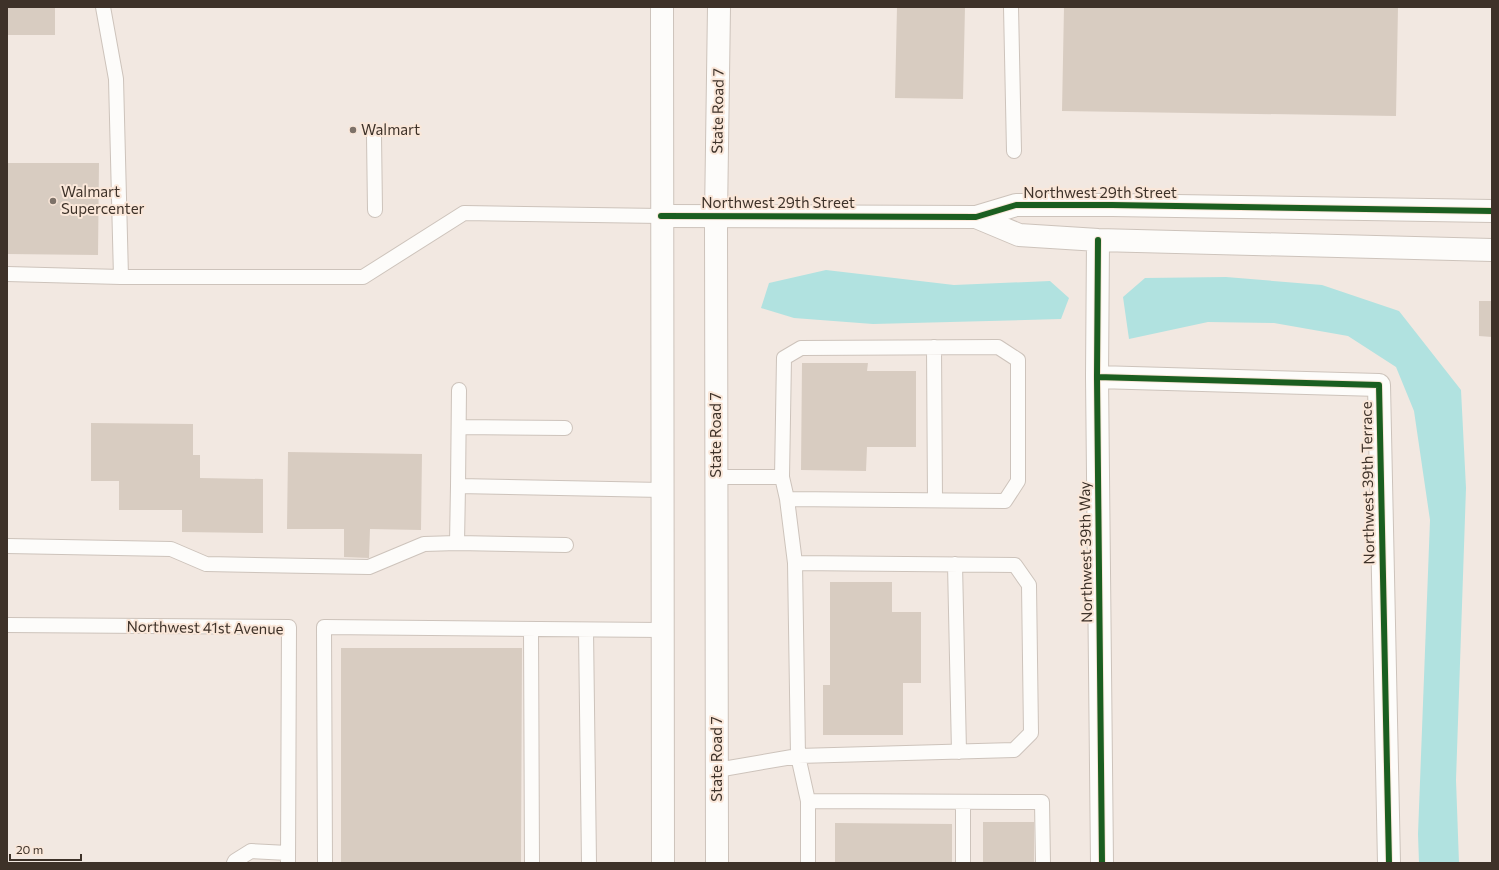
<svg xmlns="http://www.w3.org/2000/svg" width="1499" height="870" viewBox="0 0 1499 870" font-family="Commissioner,sans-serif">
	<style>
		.water { fill: #b1e2e0 }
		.building { fill: #d8ccc1 }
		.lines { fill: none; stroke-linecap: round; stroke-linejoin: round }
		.service-casing { stroke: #cdc3bb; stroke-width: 16 }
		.minor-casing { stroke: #cdc3bb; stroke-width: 24 }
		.primary-casing { stroke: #cdc3bb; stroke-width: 24 }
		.service { stroke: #fdfcfa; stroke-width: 14 }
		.minor { stroke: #fdfcfa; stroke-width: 22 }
		.primary { stroke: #fdfcfa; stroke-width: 22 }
		.cycleway-casing { stroke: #fae7d9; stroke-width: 8 }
		.cycleway { stroke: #1b5e20; stroke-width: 6 }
		.poi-dot { fill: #7d7269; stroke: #fae7d9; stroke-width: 1.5 }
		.labels { text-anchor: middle; stroke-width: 4; stroke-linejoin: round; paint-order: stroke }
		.street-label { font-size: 15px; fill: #3e3229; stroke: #fae7d9 }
		.poi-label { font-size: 15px; fill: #3e3229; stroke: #fae7d9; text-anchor: start }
	</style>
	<rect width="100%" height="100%" fill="#f2e8e1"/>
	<path class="water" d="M 826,270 L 954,285 L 1050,281 L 1069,298 L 1061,319 L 873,324 L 794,318 L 761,308 L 769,283 Z
		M 1226,277 L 1322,285 L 1399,311 L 1461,390 L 1466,488 L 1456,780 L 1459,863 L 1419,863 L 1418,834 L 1430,520 L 1414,411 L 1396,367 L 1348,336 L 1274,323 L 1208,322 L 1129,339 L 1123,297 L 1145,278 Z"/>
	<path class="building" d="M 7,7 L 55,7 L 55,35 L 7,35 Z
		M 897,7 L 965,7 L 963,99 L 895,98 Z
		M 1064,7 L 1398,7 L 1396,116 L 1062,111 Z
		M 7,163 L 99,163 L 98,255 L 7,254 Z
		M 1479,301 L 1492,301 L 1492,337 L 1479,336 Z
		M 802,363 L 868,363 L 867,371 L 916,371 L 916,447 L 867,447 L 866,471 L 801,470 Z
		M 91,423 L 193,424 L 193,455 L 200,455 L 200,478 L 263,479 L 263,533 L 182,532 L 182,510 L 119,510 L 119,481 L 91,481 Z
		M 288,452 L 422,454 L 421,530 L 370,529 L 369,558 L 344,557 L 344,529 L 287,529 Z
		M 830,582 L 892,582 L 892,612 L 921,612 L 921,683 L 903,683 L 903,735 L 823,735 L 823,685 L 830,685 Z
		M 341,648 L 522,648 L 521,863 L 341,863 Z
		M 983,822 L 1034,822 L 1034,863 L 983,863 Z
		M 835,823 L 952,824 L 952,863 L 835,863 Z"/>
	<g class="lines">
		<defs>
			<path id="service" d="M 103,7 L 116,79 L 121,277
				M 1011,7 L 1014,151
				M 374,136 L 375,210
				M 7,274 L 121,277 L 363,277 L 464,213 L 661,216
				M 934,347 L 935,500
				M 459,390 L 458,486 L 662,490
				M 459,427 L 565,428
				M 716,477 L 782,477 L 784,358 L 801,348 L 998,347 L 1018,360 L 1018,481 L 1005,501 L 787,499 L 782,477
				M 458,486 L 457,543 L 566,545
				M 787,499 L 795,563
				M 7,546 L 171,549 L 206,564 L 369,567 L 424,544 L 457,543
				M 955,564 L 959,752
				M 7,625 L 289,627 L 288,863
				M 531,629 L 532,863
				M 586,630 L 589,863
				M 717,770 L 798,756 L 795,563 L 1015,565 L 1029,585 L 1031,733 L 1014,750 L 798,756 L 808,801 L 808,863
				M 808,801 L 1042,802 L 1043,863
				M 234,863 L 235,861 L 251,851 L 288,853
				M 325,863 L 324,627 L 662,630
				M 963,863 L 963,802"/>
			<path id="minor" d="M 661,216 L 976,217 L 1016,205 L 1112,205 L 1492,211
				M 976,217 L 1019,235 L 1098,240 L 1492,250
				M 1098,240 L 1097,377 L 1102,863
				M 1097,377 L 1379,385 L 1389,863"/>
			<path id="primary" d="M 662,7 L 663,863
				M 717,863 L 716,216 L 719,7"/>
		</defs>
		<use href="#service" class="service-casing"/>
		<use href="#minor" class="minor-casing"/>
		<use href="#primary" class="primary-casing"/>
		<use href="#service" class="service"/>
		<use href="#minor" class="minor"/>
		<use href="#primary" class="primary"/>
		<defs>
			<path id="cycleway" d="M 661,216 L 976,217 L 1016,205 L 1112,205 L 1492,211
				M 1098,240 L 1097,377 L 1102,863
				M 1097,377 L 1379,385 L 1389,863"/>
		</defs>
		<use href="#cycleway" class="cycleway-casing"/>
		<use href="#cycleway" class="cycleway"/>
	</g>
	<g class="poi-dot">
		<circle cx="353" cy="130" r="4"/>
		<circle cx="53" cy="201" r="4"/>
	</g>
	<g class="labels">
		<g class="street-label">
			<text transform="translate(718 111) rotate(-89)" y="5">State Road 7</text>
			<text x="1100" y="198">Northwest 29th Street</text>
			<text x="778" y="208">Northwest 29th Street</text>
			<text transform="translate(716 435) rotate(-90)" y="5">State Road 7</text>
			<text transform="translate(1368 483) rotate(-91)" y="5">Northwest 39th Terrace</text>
			<text transform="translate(1086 552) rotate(-91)" y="5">Northwest 39th Way</text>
			<text transform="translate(205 628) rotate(1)" y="5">Northwest 41st Avenue</text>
			<text transform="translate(717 759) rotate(-90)" y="5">State Road 7</text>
		</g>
		<g class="poi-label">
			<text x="361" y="135">Walmart</text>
			<text x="61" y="197">Walmart<tspan x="61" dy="17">Supercenter</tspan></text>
		</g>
	</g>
	<rect width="1499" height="870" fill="none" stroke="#3e3229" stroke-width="16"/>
	<path d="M10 854v6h71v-6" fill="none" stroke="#3e3229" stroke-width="2"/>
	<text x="16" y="854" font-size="12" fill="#3e3229" stroke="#fae7d9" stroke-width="3" paint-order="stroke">20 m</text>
</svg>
